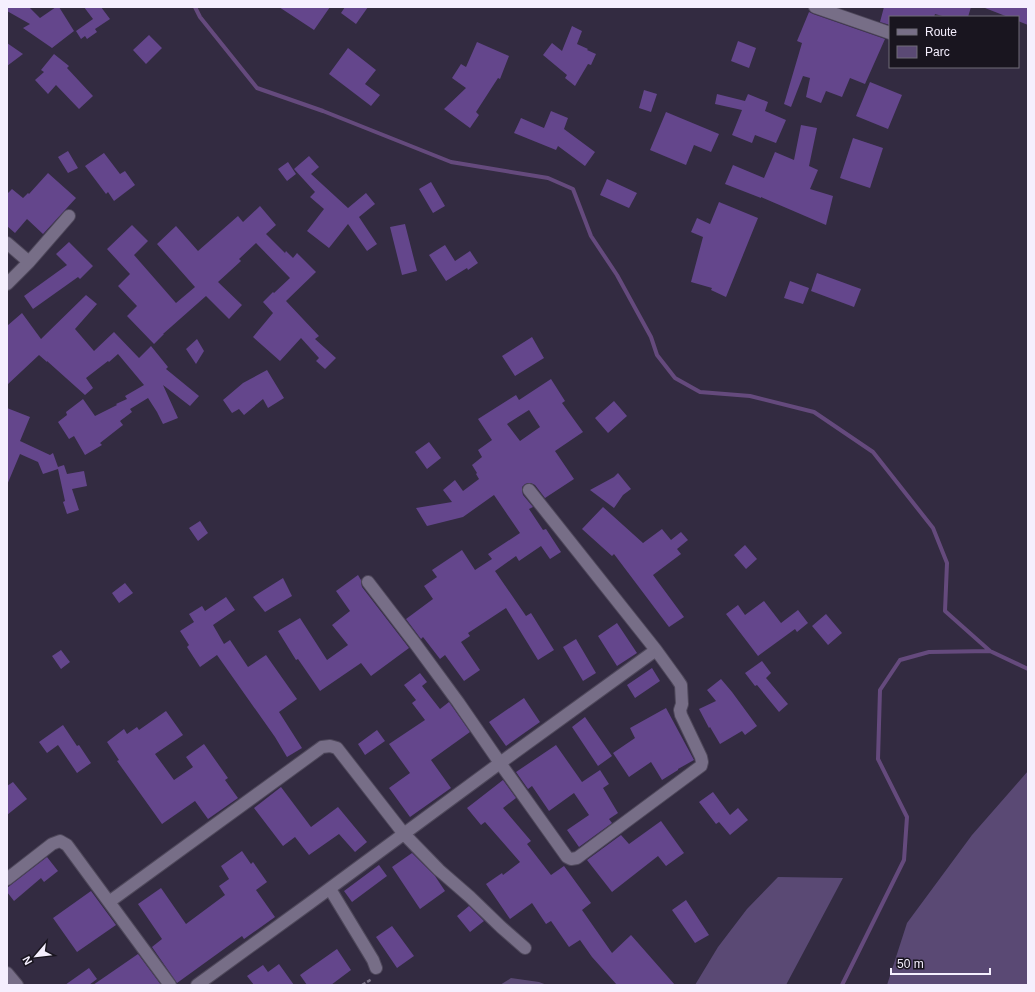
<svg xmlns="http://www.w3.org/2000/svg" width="1035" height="992" viewBox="0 0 1035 992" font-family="Helvetica,sans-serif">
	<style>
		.green { fill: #5a4974 }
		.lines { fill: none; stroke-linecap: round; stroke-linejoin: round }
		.stream { stroke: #654a7d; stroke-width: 4 }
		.building { fill: #64468c; fill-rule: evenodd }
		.street-casing { stroke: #4f485b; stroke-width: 14 }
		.path { stroke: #7a7387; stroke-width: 2.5; stroke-dasharray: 4 2; stroke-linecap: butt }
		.street { stroke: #776e87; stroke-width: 12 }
	</style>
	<rect width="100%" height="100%" fill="#332b41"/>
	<path class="green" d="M 1028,771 L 1028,985 L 887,985 L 907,923 L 972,835 Z
		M 778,877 L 843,878 L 786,985 L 695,985 L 718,947 L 747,909 Z
		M 511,978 L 539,982 L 547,985 L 500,985 Z"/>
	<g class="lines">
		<path class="stream" d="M 195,7 L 200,17 L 257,88 L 323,111 L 451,162 L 548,178 L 573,189 L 591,236 L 617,275 L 651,337 L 657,355 L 675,378 L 700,392 L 750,396 L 814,412 L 873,452 L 933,528 L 947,563 L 945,611 L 990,651 L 1028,669
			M 842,985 L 904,860 L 907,817 L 878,759 L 880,690 L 900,660 L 929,652 L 990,651"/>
	</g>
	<path class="building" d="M 7,7 L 29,7 L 40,18 L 56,7 L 59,7 L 74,31 L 52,48 L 23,28 L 30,24 L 7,11 Z
		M 84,7 L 101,7 L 110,19 L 95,29 L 97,32 L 87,39 L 85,36 L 81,39 L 76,31 L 93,19 Z
		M 279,7 L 330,7 L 314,30 Z
		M 345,7 L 368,7 L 356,24 L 341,13 Z
		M 884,7 L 971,7 L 968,17 L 946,17 L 935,14 L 934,17 L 890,17 L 890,25 L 880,22 Z
		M 985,7 L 1028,7 L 1028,25 L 1018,21 L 1018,17 L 1008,17 L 985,8 Z
		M 809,12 L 813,14 L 885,39 L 865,84 L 850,78 L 842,97 L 826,91 L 821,103 L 806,97 L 810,78 L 803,76 L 791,107 L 784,104 L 802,43 L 797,41 Z
		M 572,26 L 582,31 L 577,44 L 588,49 L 587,50 L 596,54 L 591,65 L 588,64 L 575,86 L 565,78 L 567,75 L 543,55 L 552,43 L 562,51 Z
		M 149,35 L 162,48 L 146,64 L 133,50 Z
		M 738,41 L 756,48 L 749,68 L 731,61 Z
		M 477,42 L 509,56 L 500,79 L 498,78 L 476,112 L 479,115 L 470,128 L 444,109 L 466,88 L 452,78 L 461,64 L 466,67 Z
		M 7,43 L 23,54 L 7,66 Z
		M 348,48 L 376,70 L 365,84 L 380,95 L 371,106 L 329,74 Z
		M 54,54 L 69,66 L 67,68 L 93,96 L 79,109 L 56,85 L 48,94 L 35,80 L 44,72 L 41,70 Z
		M 870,82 L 902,95 L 888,129 L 856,116 Z
		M 644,90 L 657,94 L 651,112 L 639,108 Z
		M 717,94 L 745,101 L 748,94 L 768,102 L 765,111 L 786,120 L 776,143 L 755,135 L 752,143 L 732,135 L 742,110 L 715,104 Z
		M 551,111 L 568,118 L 564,129 L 595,152 L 585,166 L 558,146 L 556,150 L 514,133 L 521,118 L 544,128 Z
		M 666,112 L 719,134 L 711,152 L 694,145 L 686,165 L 650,150 Z
		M 801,125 L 817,128 L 809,166 L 818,170 L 810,189 L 833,196 L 826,225 L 761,197 L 761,198 L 725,184 L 733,165 L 764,178 L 775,152 L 794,160 Z
		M 853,138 L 883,148 L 870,188 L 840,178 Z
		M 68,151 L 78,168 L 68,173 L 58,157 Z
		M 104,153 L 120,174 L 125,171 L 135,185 L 114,201 L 108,192 L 106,194 L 85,166 Z
		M 309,156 L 319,167 L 311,174 L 348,208 L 366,193 L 375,204 L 359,217 L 377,244 L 367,251 L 348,224 L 329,248 L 307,231 L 324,209 L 310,197 L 315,192 L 294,169 Z
		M 288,162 L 296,174 L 287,181 L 278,169 Z
		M 48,173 L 76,198 L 43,234 L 27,219 L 15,233 L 7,226 L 7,194 L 12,189 L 23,198 L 28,193 L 29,194 Z
		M 607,179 L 637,193 L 629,208 L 600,195 Z
		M 431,182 L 445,206 L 433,213 L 419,189 Z
		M 719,202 L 758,218 L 726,297 L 711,290 L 712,288 L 691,282 L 703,237 L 691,232 L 697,218 L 710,224 Z
		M 260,206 L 276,225 L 266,234 L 285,253 L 286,251 L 293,258 L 297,253 L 316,272 L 286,301 L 319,336 L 315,339 L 336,358 L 325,369 L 316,361 L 319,358 L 301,338 L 280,361 L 253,337 L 273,313 L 263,302 L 273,292 L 274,293 L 290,278 L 256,243 L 239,259 L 241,261 L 218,282 L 242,305 L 229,319 L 206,296 L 163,334 L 164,334 L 154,344 L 127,316 L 137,306 L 118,286 L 130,274 L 107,249 L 132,225 L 148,241 L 134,255 L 176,303 L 195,287 L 157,244 L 176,226 L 198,251 L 238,216 L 243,222 Z
		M 405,224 L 417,271 L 402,275 L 390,227 Z
		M 69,242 L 93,266 L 80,279 L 78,277 L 33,309 L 24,296 L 67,265 L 56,254 Z
		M 445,245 L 455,261 L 470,251 L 478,263 L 468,270 L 467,268 L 446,281 L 429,255 Z
		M 817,273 L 861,289 L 854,307 L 811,291 Z
		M 790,281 L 809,288 L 803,304 L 784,298 Z
		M 86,295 L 97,304 L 75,329 L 94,351 L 114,332 L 139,358 L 151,346 L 168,367 L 166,369 L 199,396 L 190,406 L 163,385 L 178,418 L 163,424 L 157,412 L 148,398 L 130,409 L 132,412 L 120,421 L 123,425 L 100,443 L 102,445 L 85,455 L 74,436 L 69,439 L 58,422 L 67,415 L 66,412 L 83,399 L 95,416 L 117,405 L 116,404 L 127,399 L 125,396 L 144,385 L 118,354 L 109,362 L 108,361 L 86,378 L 93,388 L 85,395 L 47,361 L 47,362 L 39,355 L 7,385 L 7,326 L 22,313 L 41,339 Z
		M 532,337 L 544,358 L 515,376 L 502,356 Z
		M 197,339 L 204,351 L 196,364 L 186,349 Z
		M 267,370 L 284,398 L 268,408 L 263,399 L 244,415 L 239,409 L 232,413 L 223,400 L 243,383 Z
		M 551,379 L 565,401 L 562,403 L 583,432 L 555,451 L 574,479 L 545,498 L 535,485 L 531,483 L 528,483 L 525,484 L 522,487 L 522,491 L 523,495 L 533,507 L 529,509 L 543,530 L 546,529 L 561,552 L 550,559 L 541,546 L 519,561 L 516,556 L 495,571 L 526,616 L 531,613 L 554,650 L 538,660 L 506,608 L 468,633 L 470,636 L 461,642 L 480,670 L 464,681 L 445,655 L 440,659 L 423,637 L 421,639 L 406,619 L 433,599 L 424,586 L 437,577 L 432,570 L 462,550 L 475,570 L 492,559 L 488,554 L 520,533 L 494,495 L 463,517 L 427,526 L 416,508 L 452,502 L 443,490 L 455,480 L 463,491 L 479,479 L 476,474 L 477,473 L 472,465 L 482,457 L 478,450 L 492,440 L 478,419 L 516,395 L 519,400 ZM 529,410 L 540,427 L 520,441 L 507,424 Z
		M 614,401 L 627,416 L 608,433 L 595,418 Z
		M 7,408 L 30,417 L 20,441 L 50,455 L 53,453 L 58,467 L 64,465 L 67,474 L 84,471 L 87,486 L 72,489 L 79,510 L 67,514 L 63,502 L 65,501 L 58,469 L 43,474 L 38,462 L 20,454 L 7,485 Z
		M 429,442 L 441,458 L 427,469 L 415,452 Z
		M 618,473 L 631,489 L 623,495 L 614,508 L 590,490 L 614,477 Z
		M 603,507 L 643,543 L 662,529 L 671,540 L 681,532 L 688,540 L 677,549 L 681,554 L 653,575 L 684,617 L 669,627 L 614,554 L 612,556 L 582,529 Z
		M 200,521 L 208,533 L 198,541 L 189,528 Z
		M 745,545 L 757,559 L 746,569 L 734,555 Z
		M 358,575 L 361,580 L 361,583 L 362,587 L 409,648 L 371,676 L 361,663 L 320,691 L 298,659 L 296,660 L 278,631 L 300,618 L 327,660 L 348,645 L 332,625 L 350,611 L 336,591 Z
		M 283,578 L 292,596 L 265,612 L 253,597 Z
		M 125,583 L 133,593 L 119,603 L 112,593 Z
		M 226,597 L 235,610 L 213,625 L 224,644 L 230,640 L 248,667 L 266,655 L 297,699 L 279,712 L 302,748 L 287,757 L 275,737 L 217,655 L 200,667 L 187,647 L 189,645 L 180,631 L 194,622 L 189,614 L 202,606 L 205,611 Z
		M 764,601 L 781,623 L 798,610 L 808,623 L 797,632 L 795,629 L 758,656 L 726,614 L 738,605 L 745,615 Z
		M 826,614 L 842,633 L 828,645 L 812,626 Z
		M 617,623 L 637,653 L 617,666 L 598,636 Z
		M 576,639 L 596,673 L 583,681 L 563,647 Z
		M 61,650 L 70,662 L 61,669 L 52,656 Z
		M 762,661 L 771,673 L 766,678 L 788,704 L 779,712 L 757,685 L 755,686 L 745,673 Z
		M 652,668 L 660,681 L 635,698 L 627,685 Z
		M 420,673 L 427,682 L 422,686 L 440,709 L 449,702 L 470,732 L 431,760 L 451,788 L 410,817 L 389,788 L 410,773 L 389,744 L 425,720 L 412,703 L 416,700 L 404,685 Z
		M 721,679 L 732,692 L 757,726 L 745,735 L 742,731 L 720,744 L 710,727 L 709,728 L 699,709 L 716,701 L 707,690 Z
		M 524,698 L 540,722 L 506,746 L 489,722 Z
		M 666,708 L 694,760 L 678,769 L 678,770 L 662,780 L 651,762 L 629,777 L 613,753 L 635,738 L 630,728 Z
		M 166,711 L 183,735 L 155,754 L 174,780 L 193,767 L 186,757 L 204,744 L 228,778 L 225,780 L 238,798 L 208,819 L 195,801 L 162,824 L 117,761 L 119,760 L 107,742 L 124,729 L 127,734 L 137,727 L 139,730 Z
		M 585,717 L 612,756 L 598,766 L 572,727 Z
		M 63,725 L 77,746 L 79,745 L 91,763 L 77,773 L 58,745 L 47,753 L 39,742 Z
		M 377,730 L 385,741 L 365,755 L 358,744 Z
		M 556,745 L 582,782 L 600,770 L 609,784 L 603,788 L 618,813 L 609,819 L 612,823 L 579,847 L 567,830 L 589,815 L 574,793 L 549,811 L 532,786 L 528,789 L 516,772 Z
		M 503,780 L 516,798 L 503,808 L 531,841 L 527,844 L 551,875 L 564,866 L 591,903 L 582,910 L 612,953 L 631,935 L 675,985 L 617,985 L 592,957 L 580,940 L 569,947 L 551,921 L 546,924 L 532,903 L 510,919 L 486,884 L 502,873 L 503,875 L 520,862 L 485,822 L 481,825 L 467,808 Z
		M 13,782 L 27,799 L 7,815 L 7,786 Z
		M 281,787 L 311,827 L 338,807 L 367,842 L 355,852 L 339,834 L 309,855 L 295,837 L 283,846 L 254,808 Z
		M 713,792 L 730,815 L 738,808 L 748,820 L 730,835 L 719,822 L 716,824 L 699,802 Z
		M 661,821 L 684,853 L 666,866 L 658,856 L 612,892 L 587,860 L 621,835 L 629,844 Z
		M 242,851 L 251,864 L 253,862 L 267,882 L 256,890 L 275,917 L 244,939 L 242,936 L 177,983 L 152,947 L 162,939 L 138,904 L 161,888 L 186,924 L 225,895 L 219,886 L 229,879 L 221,866 Z
		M 412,853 L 435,876 L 445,891 L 420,909 L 392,867 Z
		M 47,857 L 58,871 L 44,882 L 41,878 L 14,901 L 7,892 L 7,888 Z
		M 379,865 L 387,876 L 352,902 L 344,891 Z
		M 91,891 L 116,925 L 77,952 L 53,918 Z
		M 686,900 L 709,935 L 695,943 L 672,910 Z
		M 469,906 L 484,921 L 470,932 L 457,916 Z
		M 392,926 L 414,956 L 397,968 L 376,937 Z
		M 337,949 L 351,970 L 331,985 L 307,985 L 300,975 Z
		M 138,954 L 161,985 L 93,985 Z
		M 279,964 L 294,985 L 254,985 L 247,976 L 263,965 L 268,972 Z
		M 89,968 L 97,979 L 89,985 L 65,985 Z"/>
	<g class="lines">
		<defs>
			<path id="street" d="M 815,7 L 890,33
				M 7,243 L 29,262 L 69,216
				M 7,284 L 29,262
				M 368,582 L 414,642 L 458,702 L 500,763 L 567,857 L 571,859 L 577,858 L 701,766 L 702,762 L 701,757 L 681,715 L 680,710 L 682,704 L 681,685 L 677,679 L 656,650 L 529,490
				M 7,879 L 52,844 L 60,841 L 67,845 L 170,985
				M 330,889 L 373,960 L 376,968
				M 109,902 L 322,747 L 330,746 L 337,748 L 404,834 L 439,870 L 470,897 L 501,927 L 525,948
				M 7,973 L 17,985
				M 197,985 L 310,903 L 500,763 L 656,650"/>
		</defs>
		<use href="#street" class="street-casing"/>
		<path class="path" d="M 362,985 L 372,979"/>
		<use href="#street" class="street"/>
	</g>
	<rect width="1035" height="992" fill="none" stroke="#f5effe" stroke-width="16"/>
	<rect x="889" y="16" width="130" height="52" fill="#19151f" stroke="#716c78"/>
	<rect x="897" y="29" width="20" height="6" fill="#776e87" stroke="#716c78"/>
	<text x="925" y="36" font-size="12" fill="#f5effe">Route</text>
	<rect x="897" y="46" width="20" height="12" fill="#5a4974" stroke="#716c78"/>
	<text x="925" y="56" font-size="12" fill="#f5effe">Parc</text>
	<g transform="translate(36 956) rotate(242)" stroke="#19151f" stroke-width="3" paint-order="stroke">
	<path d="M0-3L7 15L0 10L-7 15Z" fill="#f5effe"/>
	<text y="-6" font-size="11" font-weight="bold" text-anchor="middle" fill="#f5effe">N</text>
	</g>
	<path d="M891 968v6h99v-6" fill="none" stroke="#f5effe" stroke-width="2"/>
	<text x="897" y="968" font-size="12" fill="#f5effe" stroke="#19151f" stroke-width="3" paint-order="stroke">50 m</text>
</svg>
